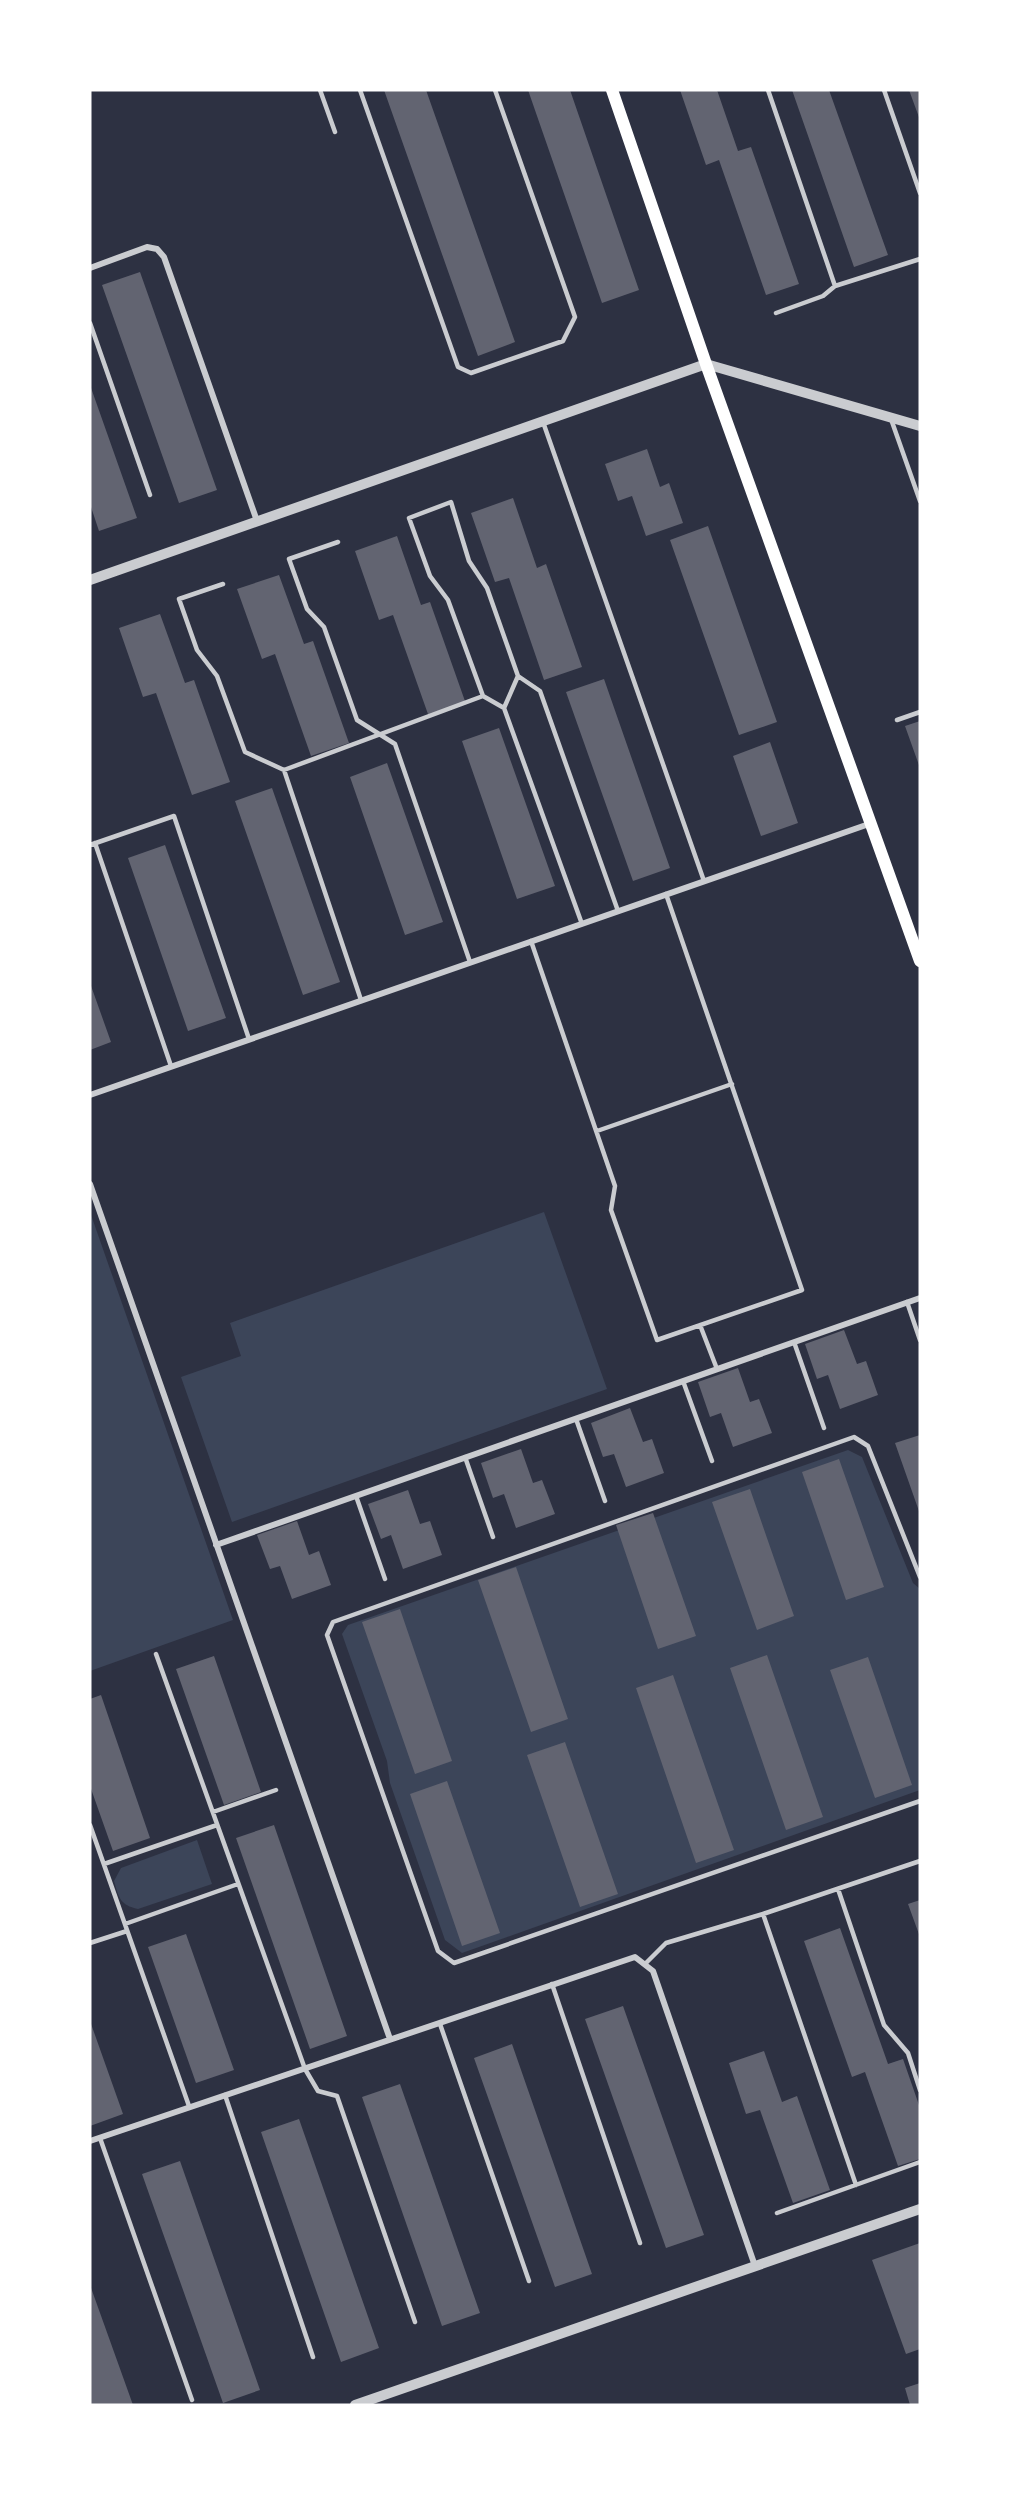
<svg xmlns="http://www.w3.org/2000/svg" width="1010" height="2495" viewBox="0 0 1010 2495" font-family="'Noto Sans',sans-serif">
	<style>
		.green { fill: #3c4559 }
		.building { fill: #626471 }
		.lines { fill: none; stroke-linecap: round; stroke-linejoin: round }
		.service { stroke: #caccd0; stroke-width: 4.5 }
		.minor { stroke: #caccd0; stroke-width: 6 }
		.tertiary { stroke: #caccd0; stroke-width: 10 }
		.secondary { stroke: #fff; stroke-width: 12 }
	</style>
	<rect width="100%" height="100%" fill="#2d3142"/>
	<path class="green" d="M 90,1212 L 233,1620 L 90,1671 Z
		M 544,1212 L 607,1389 L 232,1522 L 181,1377 L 241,1356 L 230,1323 Z
		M 848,1450 L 862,1457 L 913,1583 L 920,1589 L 920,1790 L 462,1953 L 445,1940 L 390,1783 L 387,1761 L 342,1634 L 348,1625 Z
		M 197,1840 L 212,1884 L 138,1909 C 120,1905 119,1898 114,1881 L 121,1868 Z"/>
	<path class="building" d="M 384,90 L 426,90 L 515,342 L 478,356 Z
		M 528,90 L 570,90 L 639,290 L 602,303 Z
		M 680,90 L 717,90 L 738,151 L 751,147 L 799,284 L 766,295 L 719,160 L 706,165 Z
		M 792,90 L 829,90 L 888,255 L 854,267 Z
		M 909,90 L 920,90 L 920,120 Z
		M 140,272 L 217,490 L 179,503 L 102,285 Z
		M 90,385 L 137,518 L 99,531 L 90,504 Z
		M 647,449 L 660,487 L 669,483 L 683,523 L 646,536 L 632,496 L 618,501 L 605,464 Z
		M 513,498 L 537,568 L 546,564 L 582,667 L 544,680 L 509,578 L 495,582 L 471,513 Z
		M 708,526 L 777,722 L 739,735 L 670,540 Z
		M 397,536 L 421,605 L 430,602 L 466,704 L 429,717 L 393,615 L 379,620 L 355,551 Z
		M 279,575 L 304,644 L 313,641 L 349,743 L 311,756 L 275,654 L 262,659 L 237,589 Z
		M 160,614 L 185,683 L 194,680 L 230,782 L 192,795 L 156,693 L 143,697 L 119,628 Z
		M 604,679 L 670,868 L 633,881 L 566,692 Z
		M 920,721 L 920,768 L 905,726 Z
		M 499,728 L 555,886 L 517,899 L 462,741 Z
		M 770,742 L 798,823 L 761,836 L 733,756 Z
		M 387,763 L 443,922 L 405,935 L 350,777 Z
		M 272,788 L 340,982 L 303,995 L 235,801 Z
		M 165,845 L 226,1018 L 188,1031 L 128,858 Z
		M 90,983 L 111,1042 L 90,1050 Z
		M 844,1330 L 857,1364 L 866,1361 L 878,1395 L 840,1409 L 828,1375 L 817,1379 L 805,1344 Z
		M 738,1368 L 750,1402 L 759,1399 L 772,1433 L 733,1447 L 721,1413 L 710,1417 L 698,1382 Z
		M 630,1408 L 643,1442 L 652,1439 L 664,1473 L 626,1487 L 614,1454 L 603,1457 L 591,1423 Z
		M 920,1435 L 920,1514 L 895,1443 Z
		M 521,1449 L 533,1483 L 542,1480 L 555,1514 L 516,1528 L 504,1494 L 493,1498 L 481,1463 Z
		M 839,1459 L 884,1587 L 846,1600 L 802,1472 Z
		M 750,1489 L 794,1616 L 757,1630 L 712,1502 Z
		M 408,1490 L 420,1524 L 430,1521 L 442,1555 L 403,1569 L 391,1535 L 381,1539 L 368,1504 Z
		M 653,1513 L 696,1636 L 658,1649 L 616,1525 Z
		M 297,1521 L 309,1555 L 319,1551 L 331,1585 L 292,1599 L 280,1566 L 270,1569 L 257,1535 Z
		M 516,1567 L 568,1719 L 531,1732 L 478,1580 Z
		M 400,1609 L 452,1761 L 415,1774 L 362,1622 Z
		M 767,1655 L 823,1817 L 786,1830 L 730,1668 Z
		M 214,1656 L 261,1792 L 224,1805 L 176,1669 Z
		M 868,1657 L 912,1785 L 875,1798 L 830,1670 Z
		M 673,1675 L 734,1850 L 696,1863 L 636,1688 Z
		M 101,1695 L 150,1838 L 113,1851 L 90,1786 L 90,1699 Z
		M 565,1742 L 618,1894 L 580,1907 L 527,1755 Z
		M 447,1781 L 500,1933 L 462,1946 L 410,1794 Z
		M 274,1825 L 347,2036 L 310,2049 L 236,1838 Z
		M 920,1900 L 920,1937 L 908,1904 Z
		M 840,1928 L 888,2064 L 903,2059 L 920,2108 L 920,2159 L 898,2166 L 865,2072 L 852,2077 L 804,1941 Z
		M 186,1934 L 234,2070 L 196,2083 L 148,1947 Z
		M 623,2006 L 704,2235 L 666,2248 L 585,2019 Z
		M 90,2021 L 123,2114 L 90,2126 Z
		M 512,2044 L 592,2274 L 555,2287 L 474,2058 Z
		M 764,2051 L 782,2102 L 797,2096 L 830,2190 L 793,2203 L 760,2110 L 746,2114 L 729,2063 Z
		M 400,2084 L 480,2313 L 442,2326 L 362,2097 Z
		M 299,2119 L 379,2348 L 341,2362 L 261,2132 Z
		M 180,2161 L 260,2390 L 223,2403 L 142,2174 Z
		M 920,2243 L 920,2349 L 906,2354 L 872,2260 Z
		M 90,2285 L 133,2405 L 90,2405 Z
		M 920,2383 L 920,2405 L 910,2405 L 905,2388 Z"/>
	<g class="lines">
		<path class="service" d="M 320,90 L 335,132
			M 360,90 L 458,367 L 471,373 L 563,341 L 575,317 L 495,90
			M 768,90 L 835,286
			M 884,90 L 920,193
			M 776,313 L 823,296 L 835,286 L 920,259
			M 90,323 L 150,495
			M 891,419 L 920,501
			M 543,422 L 704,881
			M 338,542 L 289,559 L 307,609 L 324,627 L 357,720 L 395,744 L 470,962
			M 223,584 L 179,599 L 197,650 L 217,676 L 245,752 L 284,770 L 361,1000
			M 504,708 L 518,676
			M 897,720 L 920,712
			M 284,770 L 483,696
			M 95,843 L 171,1066
			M 90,845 L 174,816 L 249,1039
			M 582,924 L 504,708 L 483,696 L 448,600 L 430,576 L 409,518 L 451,502 L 469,561 L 487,588 L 518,676 L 540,691 L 618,911
			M 531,941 L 615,1186 L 611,1210 L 657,1340 L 802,1290 L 666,894
			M 597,1131 L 732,1084
			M 907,1302 L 920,1340
			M 700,1325 L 717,1369
			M 794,1342 L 824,1428
			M 683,1381 L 712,1461
			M 576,1419 L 605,1501
			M 465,1457 L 493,1537
			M 356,1496 L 385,1579
			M 920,1577 L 868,1446 L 854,1437 L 333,1622 L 327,1635 L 438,1951 L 454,1963 L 920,1801
			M 156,1654 L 305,2069 L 318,2091 L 337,2096 L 415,2322
			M 213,1812 L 276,1790
			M 90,1825 L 189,2106
			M 104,1864 L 217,1825
			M 838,1889 L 884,2025 L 908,2053 L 920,2090
			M 763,1914 L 856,2185
			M 125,1924 L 238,1884
			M 90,1943 L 127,1931
			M 646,1963 L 666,1943 L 763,1914 L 920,1861
			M 552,1984 L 640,2243
			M 440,2024 L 529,2281
			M 225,2095 L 313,2357
			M 100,2138 L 192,2400
			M 777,2213 L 920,2162"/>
		<path class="minor" d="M 90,268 L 147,247 L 157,249 L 164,257 L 257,521
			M 90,1095 L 869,824
			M 90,1184 L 390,2039
			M 216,1545 L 920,1298
			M 90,2141 L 635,1957 L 653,1971 L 755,2266"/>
		<path class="tertiary" d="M 90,580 L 706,364 L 920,426
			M 355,2405 L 920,2209"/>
		<path class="secondary" d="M 612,90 L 706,364 L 920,961"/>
	</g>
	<rect width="1010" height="2495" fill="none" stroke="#ffffff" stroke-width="183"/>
</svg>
